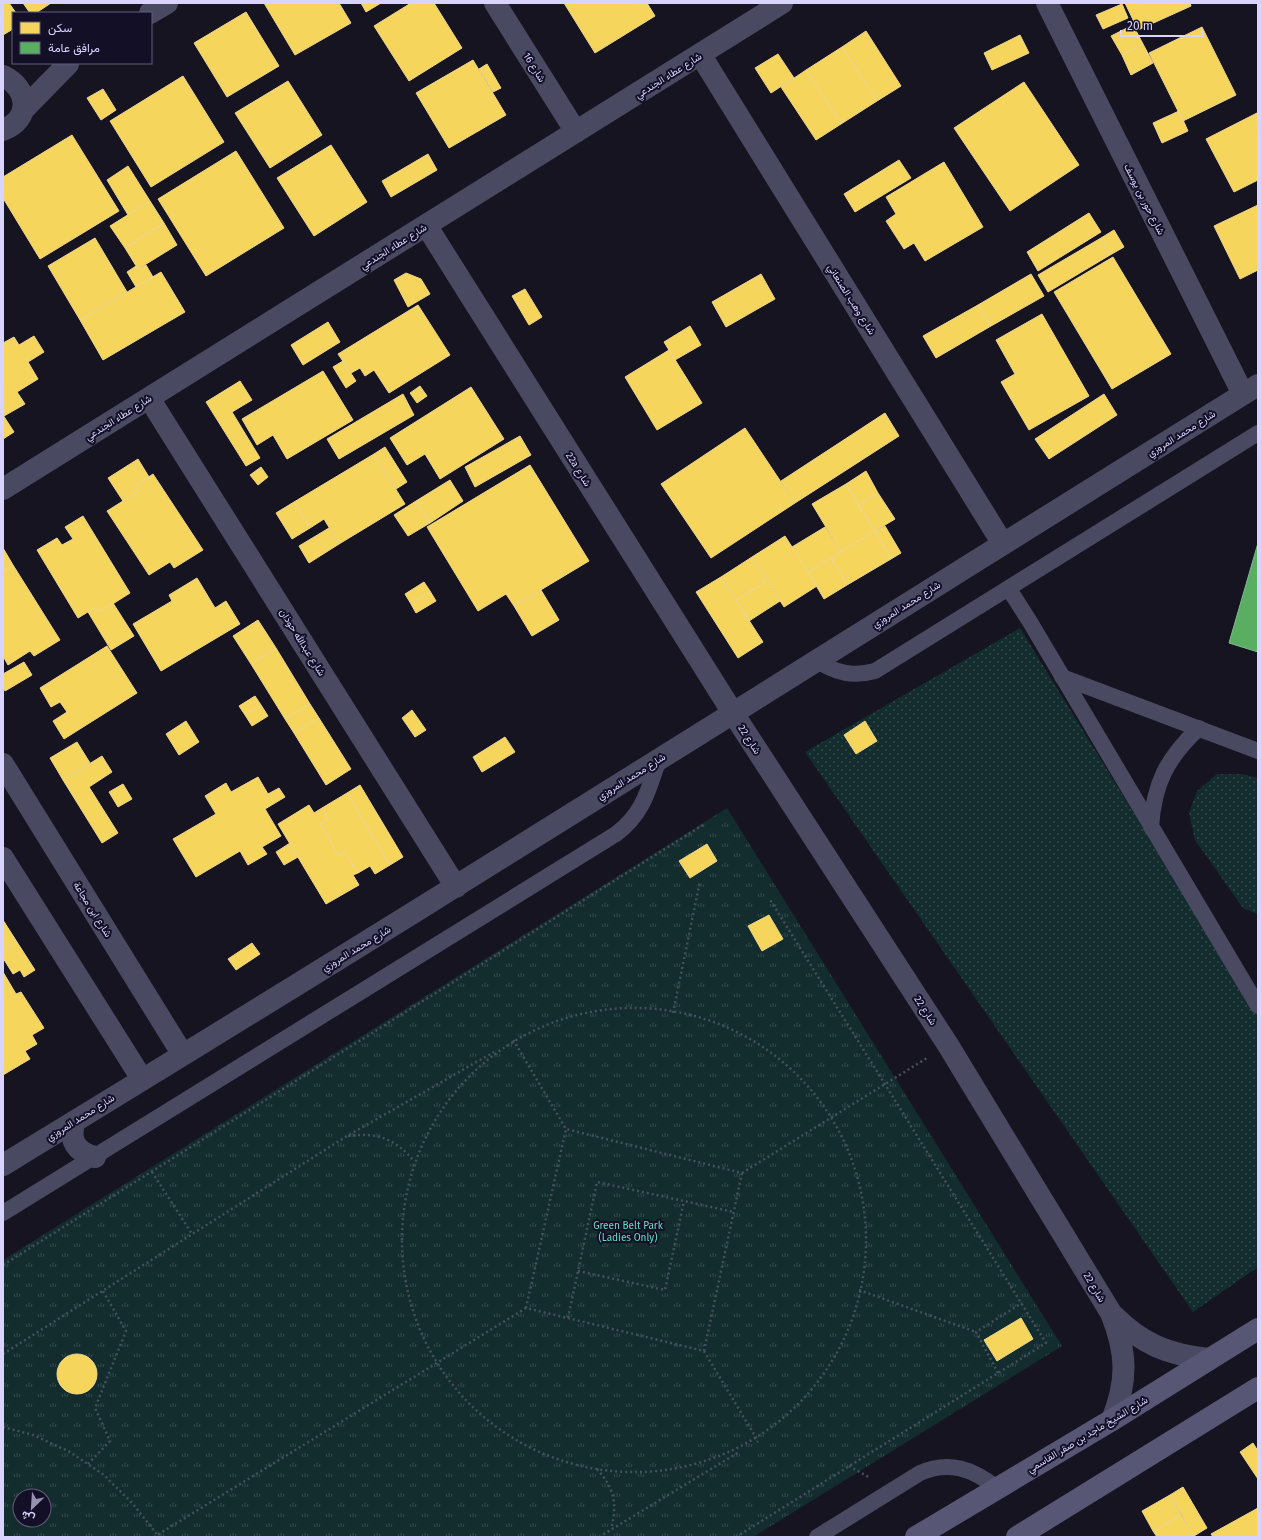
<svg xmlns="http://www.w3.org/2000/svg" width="1261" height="1540" viewBox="0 0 1261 1540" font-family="'Fira Sans',Vazirmatn,sans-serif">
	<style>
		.grass { fill: url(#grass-dots) }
		.park { fill: url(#park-tufts); fill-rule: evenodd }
		.homes { fill: #f6d55c; stroke: #edd58d }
		.public { fill: #5aae61; stroke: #80b990 }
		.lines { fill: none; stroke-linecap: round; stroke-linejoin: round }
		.path { stroke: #44505f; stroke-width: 2.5; stroke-dasharray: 2 3; stroke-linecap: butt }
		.service { stroke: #4a4962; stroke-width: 16 }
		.minor { stroke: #4a4962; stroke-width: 22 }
		.secondary { stroke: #575674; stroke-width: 22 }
		.labels { text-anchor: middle; stroke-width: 4; stroke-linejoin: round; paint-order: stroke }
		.street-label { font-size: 10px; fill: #d9d4ff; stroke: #130f26 }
		.park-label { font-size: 10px; fill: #5fe0c0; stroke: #130f26 }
	</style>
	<defs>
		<pattern id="grass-dots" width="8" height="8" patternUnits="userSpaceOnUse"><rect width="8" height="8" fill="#132c2d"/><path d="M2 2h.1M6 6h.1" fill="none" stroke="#354a4c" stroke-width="1.8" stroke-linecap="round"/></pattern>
		<pattern id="park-tufts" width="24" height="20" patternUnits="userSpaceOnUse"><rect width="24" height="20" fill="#132c2d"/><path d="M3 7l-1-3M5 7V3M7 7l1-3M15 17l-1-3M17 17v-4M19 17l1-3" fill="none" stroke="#354a4c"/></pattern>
	</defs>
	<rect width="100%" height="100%" fill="#161421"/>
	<path class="grass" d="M 1020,628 L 1258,1015 L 1258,1267 L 1193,1312 L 805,752 Z
		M 1217,774 L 1242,774 L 1258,778 L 1257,914 L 1243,908 L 1195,840 L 1189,813 L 1197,791 Z"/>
	<path class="park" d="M 727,808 L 1062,1346 L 753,1537 L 3,1537 L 3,1260 ZM 20,1496 L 44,1496 L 44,1520 L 20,1520 Z"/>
	<path class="homes" d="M 3,3 L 9,3 L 16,13 L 13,13 L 13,29 L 3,35 Z
		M 23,3 L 51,3 L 36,13 L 30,13 Z
		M 264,3 L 339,3 L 351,23 L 295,55 Z
		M 361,3 L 381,3 L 366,12 Z
		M 411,3 L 434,3 L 462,48 L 409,81 L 374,26 Z
		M 564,3 L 647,3 L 655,16 L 595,53 Z
		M 1125,3 L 1190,3 L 1191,6 L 1138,30 Z
		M 1122,4 L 1128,18 L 1103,29 L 1096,15 Z
		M 246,12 L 279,66 L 227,97 L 194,43 Z
		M 1133,25 L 1143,44 L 1122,55 L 1111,36 Z
		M 1202,27 L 1236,95 L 1183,121 L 1149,53 Z
		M 866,31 L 901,86 L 877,101 L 842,47 Z
		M 1020,35 L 1029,53 L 992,70 L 984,53 Z
		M 1143,44 L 1153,63 L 1131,75 L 1122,55 Z
		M 842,47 L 877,101 L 841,124 L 806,70 Z
		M 778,54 L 794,78 L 771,93 L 755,68 Z
		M 473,60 L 506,115 L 449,148 L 416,93 Z
		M 487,64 L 501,88 L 493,92 L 479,69 Z
		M 806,70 L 841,124 L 816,140 L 781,87 Z
		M 183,76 L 224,142 L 151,187 L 110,121 Z
		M 288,81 L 322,135 L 270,168 L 235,113 Z
		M 1024,82 L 1079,165 L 1010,211 L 954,128 Z
		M 103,89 L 116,110 L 101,120 L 87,98 Z
		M 1179,111 L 1188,131 L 1162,143 L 1153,123 Z
		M 1257,113 L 1258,180 L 1234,192 L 1206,139 Z
		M 72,135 L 119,211 L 40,259 L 3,198 L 3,177 Z
		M 331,145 L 367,202 L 314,236 L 277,178 Z
		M 236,151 L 284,228 L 206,276 L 158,199 Z
		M 428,154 L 437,170 L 391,197 L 382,181 Z
		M 899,160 L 911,178 L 855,212 L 844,194 Z
		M 944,162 L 983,227 L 925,261 L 914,243 L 904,249 L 886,221 L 896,214 L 886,197 Z
		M 128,166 L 150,201 L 128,215 L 107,180 Z
		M 150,201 L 164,223 L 125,248 L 110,226 Z
		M 1258,205 L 1258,270 L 1240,279 L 1214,226 Z
		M 1089,213 L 1101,232 L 1038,271 L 1027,252 Z
		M 164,223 L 177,245 L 138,269 L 125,248 Z
		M 1114,230 L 1124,247 L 1110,255 L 1101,238 Z
		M 95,238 L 127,292 L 80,320 L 48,266 Z
		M 1101,238 L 1110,255 L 1048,292 L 1038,275 Z
		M 1113,257 L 1171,354 L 1112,389 L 1054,292 Z
		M 146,265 L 153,277 L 136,287 L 127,272 L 136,266 L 138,269 Z
		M 161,272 L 185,312 L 103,360 L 80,320 Z
		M 406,273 L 421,279 L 430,294 L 408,307 L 394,280 Z
		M 761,274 L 775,299 L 726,327 L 712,302 Z
		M 1031,274 L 1044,296 L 991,326 L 978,305 Z
		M 525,289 L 542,317 L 529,325 L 512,296 Z
		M 418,305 L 450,355 L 389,393 L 374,370 L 365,376 L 360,368 L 351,373 L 338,354 Z
		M 978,305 L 991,326 L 936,358 L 923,336 Z
		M 1042,314 L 1089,396 L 1029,430 L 1001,382 L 1015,374 L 996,340 Z
		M 328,322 L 340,342 L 303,365 L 291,345 Z
		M 690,326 L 701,345 L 675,360 L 664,342 Z
		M 34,336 L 44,352 L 28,362 L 38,379 L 17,392 L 25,404 L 4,416 L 3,343 L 14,337 L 19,345 Z
		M 669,350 L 702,403 L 657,430 L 625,377 Z
		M 343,361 L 356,381 L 346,388 L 333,367 Z
		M 323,371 L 353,420 L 287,459 L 273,435 L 257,445 L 242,419 Z
		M 240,381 L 252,400 L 232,412 L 260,458 L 246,466 L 206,402 Z
		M 420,386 L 427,396 L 417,403 L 410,393 Z
		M 471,387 L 504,439 L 440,479 L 425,454 L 407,465 L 390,438 Z
		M 403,394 L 414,415 L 339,459 L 327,439 Z
		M 1104,394 L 1117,415 L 1049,459 L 1035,439 Z
		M 885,413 L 899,436 L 795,503 L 781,481 Z
		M 3,415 L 14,432 L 3,439 Z
		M 745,428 L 795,503 L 711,558 L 661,484 Z
		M 520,436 L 531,455 L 475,487 L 465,467 Z
		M 385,447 L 407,482 L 396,489 L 374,454 Z
		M 374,454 L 405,504 L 339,544 L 324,519 L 310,528 L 294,502 Z
		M 138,459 L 149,477 L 135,486 L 139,491 L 123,501 L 108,478 Z
		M 530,465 L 589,561 L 514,606 L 506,594 L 478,611 L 427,527 Z
		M 261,467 L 268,477 L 258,485 L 250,475 Z
		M 866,471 L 878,493 L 858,505 L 846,484 Z
		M 153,474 L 203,550 L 174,568 L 170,562 L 149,575 L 107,511 L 139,491 L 135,486 Z
		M 450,480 L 463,501 L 430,523 L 416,501 Z
		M 846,484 L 875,531 L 841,552 L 812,504 Z
		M 878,493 L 895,519 L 875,531 L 858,505 Z
		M 416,501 L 430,523 L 408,536 L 394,515 Z
		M 294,502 L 310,528 L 292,539 L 276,513 Z
		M 83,516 L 130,593 L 100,612 L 96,607 L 78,618 L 37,550 L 57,538 L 62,545 L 73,539 L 65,527 Z
		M 885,526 L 901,553 L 891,559 L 875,531 Z
		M 825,527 L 841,552 L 808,572 L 792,547 Z
		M 329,528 L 339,544 L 309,563 L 299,546 Z
		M 875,531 L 891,559 L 847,585 L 831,558 Z
		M 785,536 L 817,586 L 784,607 L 752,557 Z
		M 3,548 L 13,565 L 3,571 Z
		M 752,557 L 767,581 L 736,600 L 721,577 Z
		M 831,558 L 847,585 L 824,599 L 808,572 Z
		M 13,565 L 60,640 L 34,656 L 30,651 L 8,665 L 3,656 L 3,590 L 4,589 L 3,587 L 3,571 Z
		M 721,577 L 763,642 L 738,658 L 696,592 Z
		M 197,578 L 215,608 L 226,601 L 240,624 L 161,671 L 133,624 L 172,601 L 169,595 Z
		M 767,581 L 780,601 L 749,621 L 736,600 Z
		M 424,582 L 430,591 L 411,604 L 405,594 Z
		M 541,590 L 559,620 L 532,636 L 514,606 Z
		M 430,591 L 436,601 L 416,613 L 411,604 Z
		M 113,603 L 134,636 L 111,650 L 88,612 L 96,607 L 100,612 Z
		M 258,620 L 276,648 L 251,664 L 233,636 Z
		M 107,646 L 137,693 L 64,739 L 53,721 L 67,712 L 60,702 L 51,707 L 40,688 Z
		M 276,648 L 310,704 L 285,719 L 251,664 Z
		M 24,662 L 32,675 L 5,691 L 3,687 L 3,674 Z
		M 255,696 L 261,705 L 245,715 L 239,706 Z
		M 310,704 L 319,718 L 294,733 L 285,719 Z
		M 261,705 L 268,716 L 252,726 L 245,715 Z
		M 412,710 L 426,730 L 415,737 L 402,718 Z
		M 319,718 L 351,769 L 326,785 L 294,733 Z
		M 186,721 L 199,742 L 179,755 L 166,734 Z
		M 865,721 L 877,741 L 856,754 L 844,735 Z
		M 505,737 L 515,752 L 482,772 L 473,757 Z
		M 77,742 L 90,763 L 63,780 L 50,758 Z
		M 102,756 L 112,772 L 89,787 L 118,833 L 102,843 L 63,780 Z
		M 258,777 L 268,794 L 279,788 L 285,797 L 265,809 L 281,836 L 262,847 L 267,854 L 248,865 L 240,851 L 196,877 L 173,839 L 216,814 L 205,796 L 226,783 L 231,792 Z
		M 123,784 L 132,799 L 118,807 L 109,792 Z
		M 360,785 L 403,857 L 390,865 L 347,793 Z
		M 347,793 L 390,865 L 375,874 L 370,866 L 358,873 L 345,853 L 339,856 L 320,824 L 328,819 L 322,808 Z
		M 309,805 L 314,813 L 322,808 L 328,819 L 320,824 L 339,856 L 345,853 L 358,873 L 353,875 L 359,885 L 326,904 L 278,824 Z
		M 290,843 L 298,857 L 284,865 L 276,852 Z
		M 707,844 L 717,861 L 690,878 L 679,861 Z
		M 769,915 L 783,939 L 762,951 L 748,926 Z
		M 3,920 L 17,942 L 3,950 Z
		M 17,942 L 35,970 L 24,977 L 20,970 L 13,974 L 3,958 L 3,950 Z
		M 252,943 L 260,954 L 236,970 L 228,959 Z
		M 3,972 L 16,994 L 21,992 L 44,1028 L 32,1035 L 37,1044 L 25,1051 L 30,1059 L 3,1075 Z
		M 1021,1318 L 1033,1339 L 997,1361 L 984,1340 Z
		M57 1374a20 20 0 1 1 40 0a20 20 0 1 1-40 0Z
		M 1253,1443 L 1258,1451 L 1258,1479 L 1240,1452 Z
		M 1183,1487 L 1207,1528 L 1194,1536 L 1170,1495 Z
		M 1170,1495 L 1181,1515 L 1153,1531 L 1142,1511 Z
		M 1258,1508 L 1258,1537 L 1213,1537 L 1211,1534 Z
		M 1181,1515 L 1194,1536 L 1157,1537 L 1153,1531 Z"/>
	<path class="public" d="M 1258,543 L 1258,652 L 1229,643 Z"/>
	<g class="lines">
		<path class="path" d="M402 1240a232 232 0 1 1 464 0a232 232 0 1 1-464 0Z
			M 673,1013 L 700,881
			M 513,1042 L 514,1041 L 566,1129
			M 348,1136 C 378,1132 395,1139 414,1161
			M 152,1172 L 192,1234
			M 742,1173 L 927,1058
			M 3,1265 L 703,825
			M 578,1271 L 665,1290 L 684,1201
			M 859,1290 L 976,1332
			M 568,1318 L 597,1182 L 734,1212
			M 704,1351 L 758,1441 L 757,1442
			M 3,1354 L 347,1136 L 494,1052
			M 998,1373 L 976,1332 L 1022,1303
			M 3,1427 L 33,1435 L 70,1452 L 104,1475 L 133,1504 L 159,1537
			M 88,1464 L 110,1441 L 95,1408 L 126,1331 L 103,1291
			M 849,1466 L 870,1478
			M 597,1469 C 614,1488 618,1504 611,1529
			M 154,1537 L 526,1308 L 704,1351 L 742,1173 L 566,1129 L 526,1308
			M 599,1537 L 739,1452
			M 736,1537 L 1046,1343 L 769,898"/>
		<path class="service" d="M 1009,589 L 1030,622 L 1258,1006
			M 816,660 C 835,673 853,677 875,671 L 1258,433
			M 1062,677 L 1258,751
			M 1151,827 C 1154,783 1167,758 1199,728
			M 3,1213 L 616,834 C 644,813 648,790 659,759
			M 817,1537 L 920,1473 C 949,1460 973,1469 997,1488"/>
		<path class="minor" d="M 495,3 L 576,132
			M 1047,3 L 1243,394
			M 150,13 L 167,3
			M 700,54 L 1003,544
			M 3,76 C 29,88 32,119 3,130
			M 23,110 L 68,64
			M 426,225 L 733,713 L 948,1045 L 1111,1313 C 1127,1353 1128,1380 1112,1420
			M 149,398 L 456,887
			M 3,489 L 782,3
			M 3,764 L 183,1055
			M 3,858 L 142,1079
			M 75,1121 C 68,1140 76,1152 95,1157
			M 3,1165 C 424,909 840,645 1258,385
			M 1113,1315 C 1142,1344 1168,1355 1209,1359"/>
		<path class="secondary" d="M 916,1537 L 1112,1420 L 1258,1329
			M 1017,1537 L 1258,1388"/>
	</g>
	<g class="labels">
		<g class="street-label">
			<text transform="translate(535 67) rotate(58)" y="4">شارع 16</text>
			<text transform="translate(668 75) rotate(-32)" y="4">شارع عطاء الجندعي</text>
			<text transform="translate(1145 199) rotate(63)" y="4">شارع حور بن يوسف</text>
			<text transform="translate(393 246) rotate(-32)" y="4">شارع عطاء الجندعي</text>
			<text transform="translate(852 299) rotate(58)" y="4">شارع وهب الصنعاني</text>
			<text transform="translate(118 417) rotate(-32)" y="4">شارع عطاء الجندعي</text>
			<text transform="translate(1181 433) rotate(-32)" y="4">شارع محمد المروزي</text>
			<text transform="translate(579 469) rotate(58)" y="4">22a شارع</text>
			<text transform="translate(906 604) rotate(-32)" y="4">شارع محمد المروزي</text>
			<text transform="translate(303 642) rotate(58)" y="4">شارع عبدالله حوذان</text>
			<text transform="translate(750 739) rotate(57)" y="4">شارع 22</text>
			<text transform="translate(631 776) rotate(-32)" y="4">شارع محمد المروزي</text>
			<text transform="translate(93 909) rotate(58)" y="4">شارع ابن مجاعة</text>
			<text transform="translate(356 948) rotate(-31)" y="4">شارع محمد المروزي</text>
			<text transform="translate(926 1010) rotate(57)" y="4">شارع 22</text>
			<text transform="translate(80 1117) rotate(-32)" y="4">شارع محمد المروزي</text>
			<text transform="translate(1095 1287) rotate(59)" y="4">شارع 22</text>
			<text transform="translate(1087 1434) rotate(-31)" y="4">شارع الشيخ ماجد بن صقر القاسمي</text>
		</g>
		<g class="park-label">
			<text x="628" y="1229">Green Belt Park<tspan x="628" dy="12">(Ladies Only)</tspan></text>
		</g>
	</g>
	<rect width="1261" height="1540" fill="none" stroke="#d9d4ff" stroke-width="8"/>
	<rect x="12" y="12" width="140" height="52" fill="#130f26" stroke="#625e7d"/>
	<rect x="20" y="22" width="20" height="12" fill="#f6d55c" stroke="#625e7d"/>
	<text x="48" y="32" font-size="12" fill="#d9d4ff">سكن</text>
	<rect x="20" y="42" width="20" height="12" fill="#5aae61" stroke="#625e7d"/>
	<text x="48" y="52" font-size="12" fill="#d9d4ff">مرافق عامة</text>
	<g transform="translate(32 1508) rotate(205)"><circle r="19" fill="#130f26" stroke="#625e7d"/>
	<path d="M0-3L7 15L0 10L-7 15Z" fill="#9591b1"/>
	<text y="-6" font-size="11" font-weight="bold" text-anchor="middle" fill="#d9d4ff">ش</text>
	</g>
	<path d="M1121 30v6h81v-6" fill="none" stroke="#d9d4ff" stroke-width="2"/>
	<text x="1127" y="30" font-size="12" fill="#d9d4ff" stroke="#130f26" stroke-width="3" paint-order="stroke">20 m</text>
</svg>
